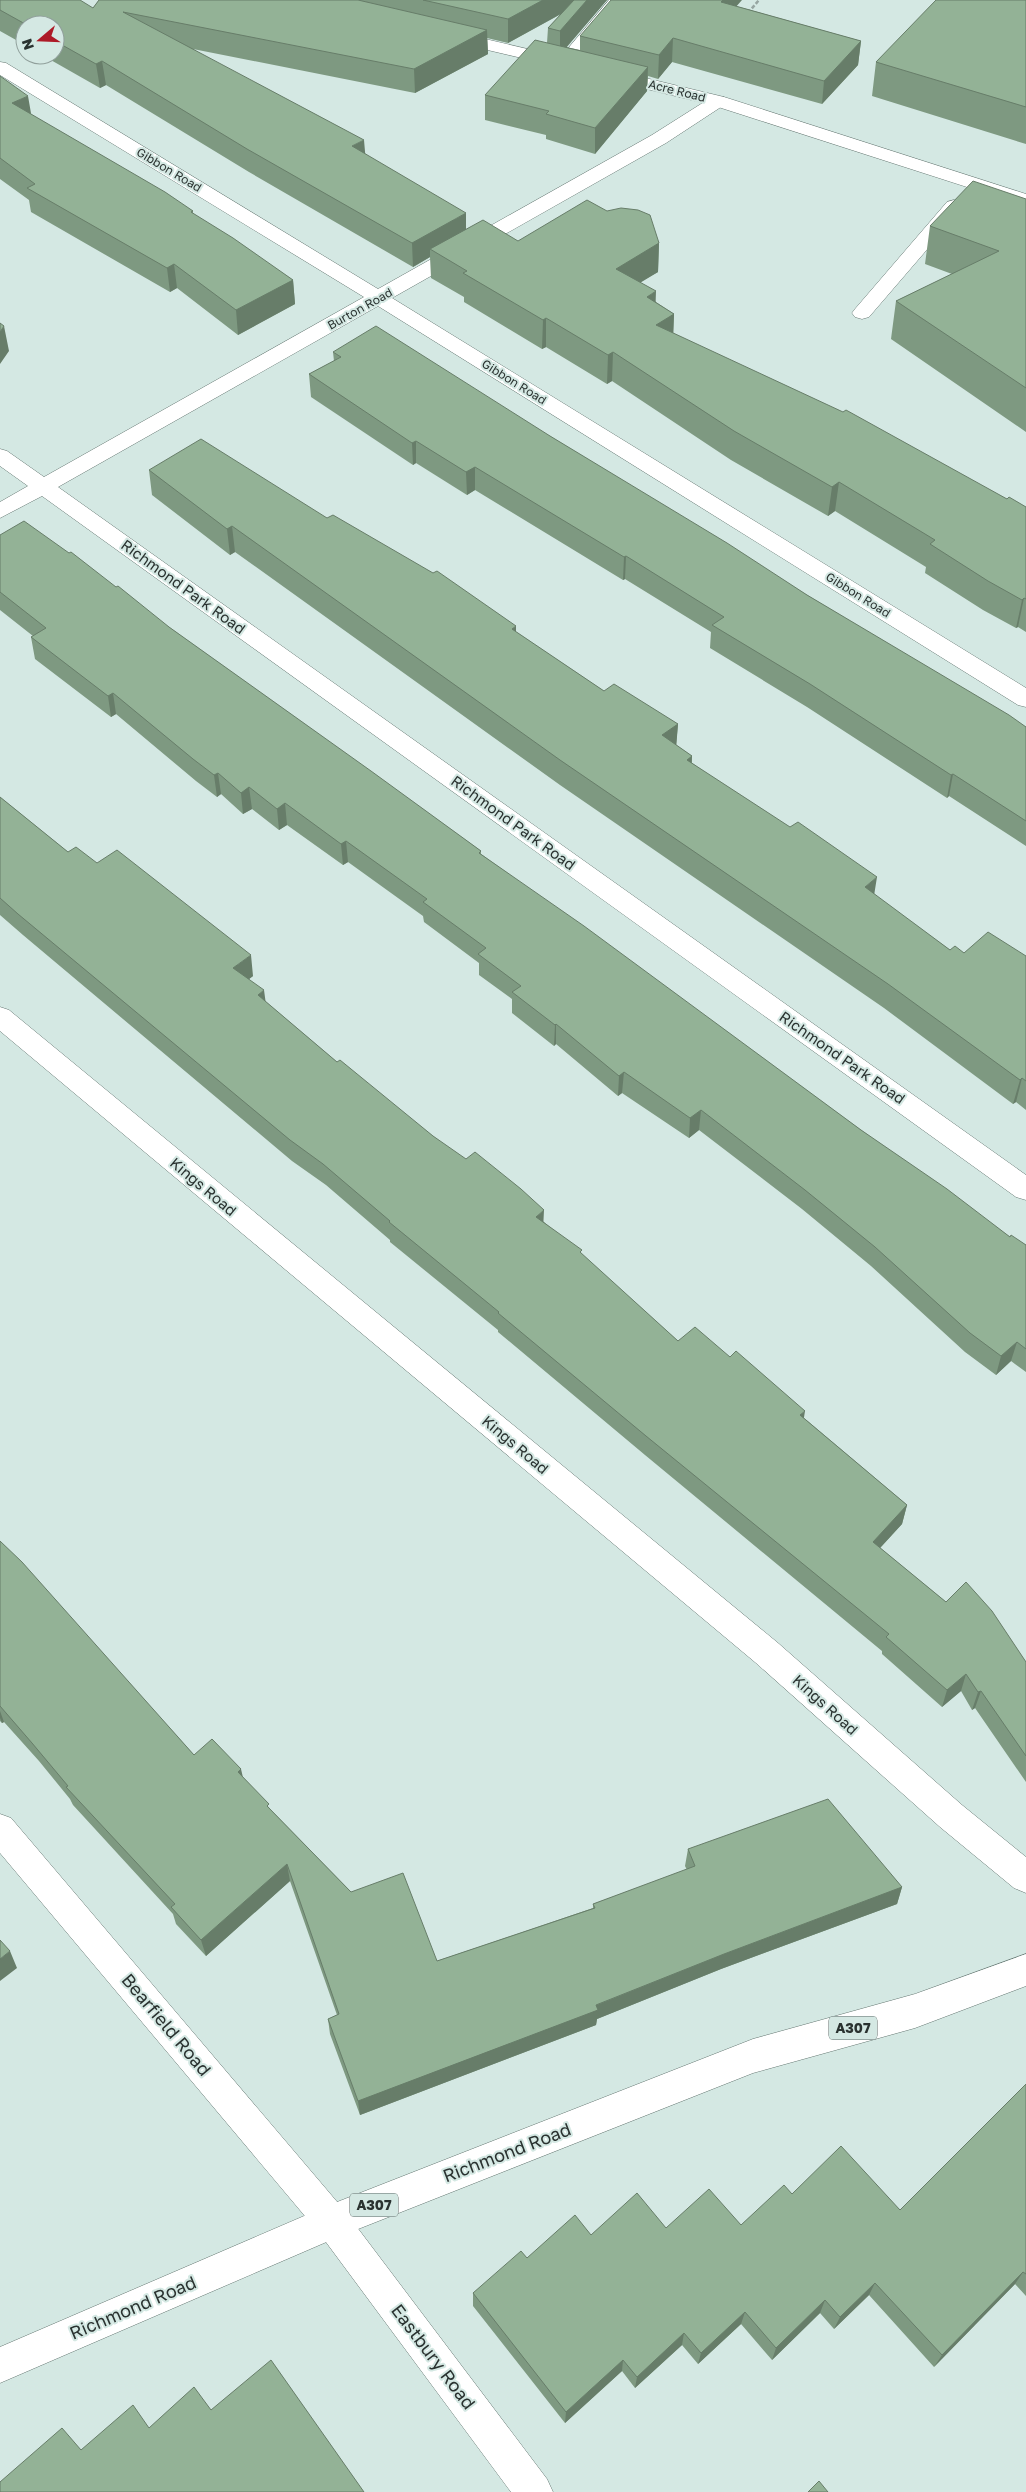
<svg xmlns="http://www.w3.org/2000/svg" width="1026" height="2492" viewBox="0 0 1026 2492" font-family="'Golos Text',sans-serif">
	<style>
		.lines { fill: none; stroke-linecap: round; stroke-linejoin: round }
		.lane-casing { stroke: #657772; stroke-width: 1 }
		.street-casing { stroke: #657772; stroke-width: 1 }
		.secondary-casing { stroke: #657772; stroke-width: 1 }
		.primary-casing { stroke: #657772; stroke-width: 1 }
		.path { stroke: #96a5a1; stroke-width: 2.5; stroke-dasharray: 4 2; stroke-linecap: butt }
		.lane { fill: #fff; fill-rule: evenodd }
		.street { fill: #fff; fill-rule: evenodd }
		.secondary { fill: #fff; fill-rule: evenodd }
		.primary { fill: #fff; fill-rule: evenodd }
		.wall { fill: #7e9981 }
		.shaded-wall { fill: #677d69 }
		.building { fill: #93b296; stroke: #677d69 }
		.labels { text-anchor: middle; stroke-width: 4; stroke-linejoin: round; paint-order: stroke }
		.far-street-label { font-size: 12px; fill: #2a3230; stroke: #d4e8e3 }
		.shield { fill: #d4e8e3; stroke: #5d6966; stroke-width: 1 }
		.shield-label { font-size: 14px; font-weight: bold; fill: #2a3230 }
		.street-label { font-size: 15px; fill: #2a3230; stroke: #d4e8e3 }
		.near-street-label { font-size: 18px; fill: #2a3230; stroke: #d4e8e3 }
	</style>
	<rect width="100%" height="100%" fill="#d4e8e3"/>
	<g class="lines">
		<defs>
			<path id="lane" d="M 609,0 L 627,0 L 571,67 L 559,67 L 556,63 L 559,59 Z
				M 954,200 L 961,202 L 964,206 L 961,210 L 869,317 L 862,319 L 855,317 L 852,313 L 855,309 L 947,202 Z"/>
			<path id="street" d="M 0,62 L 6,63 L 378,289 L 652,135 L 712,97 L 724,97 L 727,101 L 724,105 L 666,143 L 392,298 L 1026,688 L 1026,707 L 1018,705 L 378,306 L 58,487 L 1026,1175 L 1026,1200 L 1016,1197 L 42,496 L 0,518 L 0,502 L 28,486 L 0,466 L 0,449 L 7,451 L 44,477 L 364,297 L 0,75 Z
				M 0,1814 L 11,1818 L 344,2210 L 547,2479 L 553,2492 L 511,2492 L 320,2234 L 0,1853 Z"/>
			<path id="secondary" d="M 451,31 L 566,58 L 569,62 L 566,66 L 560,67 L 445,40 L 442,36 L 445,32 Z
				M 612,70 L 724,97 L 1026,194 L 1026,206 L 712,105 L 606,79 L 603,75 L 606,71 Z
				M 0,1007 L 9,1010 L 778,1643 L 962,1805 L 1026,1857 L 1026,1893 L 1014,1888 L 940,1827 L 756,1663 L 0,1031 Z"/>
			<path id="primary" d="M 1026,1954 L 1026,1986 L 915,2028 L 753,2073 L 338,2237 L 0,2383 L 0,2347 L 332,2204 L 753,2039 L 915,1994 Z"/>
		</defs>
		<use href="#lane" class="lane-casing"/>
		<use href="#street" class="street-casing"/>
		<use href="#secondary" class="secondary-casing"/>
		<use href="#primary" class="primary-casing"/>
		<path class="path" d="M 748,13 L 759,0"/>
		<use href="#lane" class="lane"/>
		<use href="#street" class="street"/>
		<use href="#secondary" class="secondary"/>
		<use href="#primary" class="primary"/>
	</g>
	<path class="wall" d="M 0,0 L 93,8 L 99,0 L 607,0 L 566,47 L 580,50 L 580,36 L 736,6 L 861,41 L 858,65 L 822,104 L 672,62 L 658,79 L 648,76 L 647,91 L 595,154 L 546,139 L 546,135 L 485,120 L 485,95 L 547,43 L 548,28 L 561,14 L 508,43 L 487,38 L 488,54 L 415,93 L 193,49 L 365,154 L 466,229 L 518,241 L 659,243 L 658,272 L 640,282 L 656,302 L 674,314 L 673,333 L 1007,499 L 1026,507 L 1026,632 L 1018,627 L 1016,628 L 983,610 L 925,573 L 926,567 L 835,511 L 828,516 L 731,460 L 612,381 L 607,384 L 546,347 L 542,349 L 464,302 L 464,297 L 431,278 L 430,257 L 413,267 L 249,172 L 106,85 L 100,88 L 42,55 L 55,55 L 55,25 L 25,25 L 25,45 L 0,31 Z
		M 1026,0 L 1026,144 L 872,96 L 876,62 Z
		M 0,76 L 32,115 L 193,211 L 193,214 L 293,280 L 295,304 L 238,335 L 177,288 L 170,292 L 31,212 L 29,200 L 0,179 Z
		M 1026,199 L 1026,432 L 891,339 L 896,301 L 952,274 L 925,264 L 930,226 Z
		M 333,352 L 550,436 L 807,595 L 1026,727 L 1026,846 L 949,796 L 947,798 L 807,707 L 710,648 L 711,632 L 625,579 L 623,580 L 475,490 L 467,495 L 416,463 L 413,465 L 311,397 L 309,374 L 334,361 Z
		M 149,470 L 327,518 L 516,632 L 604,691 L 678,724 L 676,745 L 692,756 L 692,763 L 950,950 L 964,953 L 1026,956 L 1026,1110 L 1016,1102 L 1013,1104 L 884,1008 L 560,785 L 235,552 L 230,555 L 152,495 Z
		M 0,535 L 169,627 L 481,851 L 481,854 L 861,1130 L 1010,1237 L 1026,1245 L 1026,1372 L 1011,1361 L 996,1375 L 965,1352 L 871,1266 L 802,1209 L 699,1130 L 689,1138 L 622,1093 L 618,1096 L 556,1044 L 554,1046 L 512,1013 L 512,999 L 479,975 L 479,963 L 424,922 L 423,916 L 348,862 L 343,865 L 287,825 L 279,830 L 252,809 L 243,814 L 221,794 L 217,797 L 196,781 L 116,714 L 111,717 L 35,659 L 31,637 L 33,636 L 0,610 Z
		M 0,797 L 68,852 L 97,863 L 253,976 L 249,979 L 266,1002 L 337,1062 L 544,1222 L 581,1254 L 678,1341 L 730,1357 L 804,1418 L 907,1505 L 902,1524 L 880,1548 L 946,1602 L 1026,1662 L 1026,1782 L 975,1708 L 972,1710 L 961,1691 L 942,1707 L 882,1654 L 882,1651 L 645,1455 L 498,1332 L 498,1330 L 390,1242 L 390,1240 L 326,1185 L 292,1161 L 23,935 L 0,915 Z
		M 0,1541 L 194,1755 L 243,1777 L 271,1810 L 351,1892 L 437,1961 L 593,1908 L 593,1904 L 687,1870 L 685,1866 L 688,1849 L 902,1887 L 897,1904 L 721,1969 L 597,2019 L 596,2025 L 360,2115 L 330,2034 L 328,2019 L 337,2015 L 290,1881 L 206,1956 L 176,1924 L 173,1914 L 73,1805 L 70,1799 L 39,1761 L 4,1722 L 2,1723 L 0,1721 Z
		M 1026,2084 L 1026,2296 L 1015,2284 L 934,2367 L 869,2295 L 834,2329 L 820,2313 L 772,2360 L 741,2324 L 698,2364 L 682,2345 L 635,2388 L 622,2371 L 565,2423 L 473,2306 L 473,2293 L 527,2258 L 591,2235 L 666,2228 L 741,2225 L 792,2194 L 900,2210 Z"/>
	<path class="shaded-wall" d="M 543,0 L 586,0 L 508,43 L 508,19 Z
		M 587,0 L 607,0 L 560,55 L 560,31 Z
		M 723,0 L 742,0 L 720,25 L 721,2 Z
		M 487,30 L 488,54 L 415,93 L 414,69 Z
		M 673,38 L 672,62 L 658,79 L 659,55 Z
		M 861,41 L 858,65 L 822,104 L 824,81 Z
		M 102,61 L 106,85 L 100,88 L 96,64 Z
		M 648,67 L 647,91 L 595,154 L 595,128 Z
		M 28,96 L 32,119 L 12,103 Z
		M 364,140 L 366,163 L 352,146 Z
		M 466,213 L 466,237 L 430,249 L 430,257 L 413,267 L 412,243 Z
		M 659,243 L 658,272 L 615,298 L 616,269 Z
		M 174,264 L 177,288 L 170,292 L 167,268 Z
		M 293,280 L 295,304 L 238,335 L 236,310 Z
		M 656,291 L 655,320 L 647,297 Z
		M 674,314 L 673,343 L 656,325 Z
		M 546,318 L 546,347 L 542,349 L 543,320 Z
		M 4,326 L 9,351 L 0,364 L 0,332 Z
		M 613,352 L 612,381 L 607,384 L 608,355 Z
		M 416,441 L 416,463 L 413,465 L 412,443 Z
		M 475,467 L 475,490 L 467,495 L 466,472 Z
		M 839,482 L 835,511 L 828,516 L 832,487 Z
		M 232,526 L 235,552 L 230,555 L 227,529 Z
		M 626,556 L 625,579 L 623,580 L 624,557 Z
		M 1024,598 L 1018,627 L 1016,628 L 1022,600 Z
		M 516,626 L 516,651 L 512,629 Z
		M 113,693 L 116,714 L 111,717 L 108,696 Z
		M 678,724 L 676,749 L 662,735 Z
		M 692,756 L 690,781 L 687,760 Z
		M 218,773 L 221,794 L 217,797 L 214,775 Z
		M 953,774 L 949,796 L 947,798 L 951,775 Z
		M 249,787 L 252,809 L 243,814 L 241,793 Z
		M 285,803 L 287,825 L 279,830 L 277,809 Z
		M 346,841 L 348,862 L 343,865 L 341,844 Z
		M 877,877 L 873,902 L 865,887 Z
		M 251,955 L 253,976 L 236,989 L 233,968 Z
		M 264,990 L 267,1012 L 258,995 Z
		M 556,1024 L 556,1044 L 554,1046 L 555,1025 Z
		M 624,1072 L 622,1093 L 618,1096 L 619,1076 Z
		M 1022,1078 L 1016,1102 L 1013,1104 L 1020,1080 Z
		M 701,1110 L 699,1130 L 689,1138 L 690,1118 Z
		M 544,1210 L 543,1230 L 536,1217 Z
		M 1017,1342 L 1011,1361 L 996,1375 L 1001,1356 Z
		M 805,1411 L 802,1430 L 800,1415 Z
		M 907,1505 L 902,1524 L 869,1560 L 873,1542 Z
		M 966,1674 L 961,1691 L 942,1707 L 947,1690 Z
		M 981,1691 L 975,1708 L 972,1710 L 978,1692 Z
		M 0,1711 L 4,1722 L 2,1723 L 0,1718 Z
		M 241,1769 L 245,1786 L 238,1772 Z
		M 287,1864 L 290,1881 L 206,1956 L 201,1940 Z
		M 902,1887 L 897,1904 L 721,1969 L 597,2019 L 596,2025 L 360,2115 L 358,2101 L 724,1954 Z
		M 10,1951 L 17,1968 L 0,1981 L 0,1959 Z
		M 1023,2272 L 1015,2284 L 934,2367 L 942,2355 Z
		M 875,2283 L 869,2295 L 834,2329 L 840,2317 Z
		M 825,2300 L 820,2313 L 772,2360 L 776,2348 Z
		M 745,2312 L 741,2324 L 698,2364 L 701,2353 Z
		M 684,2333 L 682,2345 L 635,2388 L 637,2377 Z
		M 623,2360 L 622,2371 L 565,2423 L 566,2412 Z"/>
	<path class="building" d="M 0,0 L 80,0 L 93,8 L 99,0 L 358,0 L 487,30 L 414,69 L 123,12 L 364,140 L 352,146 L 466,213 L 412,243 L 247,149 L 102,61 L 96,64 L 55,41 L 55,25 L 27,25 L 0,10 Z
		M 423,0 L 543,0 L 508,19 Z
		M 574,0 L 587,0 L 560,31 L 548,28 Z
		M 611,0 L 723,0 L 721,2 L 861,41 L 824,81 L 673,38 L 659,55 L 580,36 Z
		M 936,0 L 1026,0 L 1026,107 L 876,62 Z
		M 535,40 L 648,67 L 595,128 L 546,114 L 549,111 L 485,95 Z
		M 0,76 L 28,96 L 12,103 L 165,192 L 193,211 L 191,212 L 233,238 L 293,280 L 236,310 L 174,264 L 167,268 L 27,188 L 35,184 L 0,158 Z
		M 973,181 L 1026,199 L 1026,388 L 896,301 L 999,251 L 930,226 Z
		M 587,200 L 607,211 L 621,208 L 638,210 L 650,215 L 659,243 L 616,269 L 656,291 L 647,297 L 674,314 L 656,325 L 843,412 L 846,410 L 1007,499 L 1009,497 L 1026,507 L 1026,599 L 1024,598 L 1022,600 L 988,581 L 930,544 L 935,540 L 839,482 L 832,487 L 734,431 L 613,352 L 608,355 L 546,318 L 543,320 L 463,273 L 467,271 L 430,249 L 483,220 L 518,241 Z
		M 0,323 L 4,326 L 0,332 Z
		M 376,326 L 550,436 L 727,543 L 807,595 L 1009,715 L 1026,727 L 1026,821 L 953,774 L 951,775 L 810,684 L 712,625 L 724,617 L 626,556 L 624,557 L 475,467 L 466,472 L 416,441 L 412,443 L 309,374 L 341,357 L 333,352 Z
		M 201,439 L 327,518 L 333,515 L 433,573 L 437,571 L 516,626 L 512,629 L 604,691 L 614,684 L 678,724 L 662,735 L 692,756 L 687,760 L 790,827 L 798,822 L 877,877 L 865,887 L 950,950 L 955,946 L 964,953 L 988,932 L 1026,956 L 1026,1081 L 1022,1078 L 1020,1080 L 888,984 L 560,760 L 232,526 L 227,529 L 149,470 Z
		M 24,521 L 69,553 L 71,552 L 116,587 L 118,586 L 169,627 L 371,771 L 481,851 L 479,853 L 584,926 L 861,1130 L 947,1189 L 1010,1237 L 1011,1235 L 1026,1245 L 1026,1349 L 1017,1342 L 1001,1356 L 970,1333 L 875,1247 L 805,1190 L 701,1110 L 690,1118 L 624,1072 L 619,1076 L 556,1024 L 555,1025 L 512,992 L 521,986 L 478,954 L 486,948 L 423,902 L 427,899 L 346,841 L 341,844 L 285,803 L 277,809 L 249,787 L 241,793 L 218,773 L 214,775 L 193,759 L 113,693 L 108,696 L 31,637 L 46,628 L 0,592 L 0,535 Z
		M 0,797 L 68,852 L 76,847 L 97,863 L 117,850 L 251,955 L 233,968 L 264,990 L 258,995 L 337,1062 L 340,1060 L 433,1136 L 466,1159 L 475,1152 L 521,1189 L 544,1210 L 536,1217 L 582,1250 L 580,1252 L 678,1341 L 695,1327 L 730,1357 L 736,1351 L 805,1411 L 800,1415 L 907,1505 L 873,1542 L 946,1602 L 966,1582 L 992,1611 L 1026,1662 L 1026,1756 L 981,1691 L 978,1692 L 966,1674 L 947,1690 L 886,1637 L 889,1634 L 646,1436 L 498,1313 L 499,1312 L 389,1222 L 390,1221 L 323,1164 L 290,1140 L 18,914 L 0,898 Z
		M 0,1541 L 22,1562 L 194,1755 L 212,1739 L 241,1769 L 238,1772 L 269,1804 L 267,1806 L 351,1892 L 403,1873 L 437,1961 L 595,1908 L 593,1904 L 695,1866 L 688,1849 L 828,1799 L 902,1887 L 724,1954 L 596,2005 L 598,2010 L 358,2101 L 328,2019 L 339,2014 L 287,1864 L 201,1940 L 171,1907 L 175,1904 L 66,1787 L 68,1786 L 32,1743 L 0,1706 Z
		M 0,1940 L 10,1951 L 0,1959 Z
		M 1026,2084 L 1026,2274 L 1023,2272 L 942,2355 L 875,2283 L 840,2317 L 825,2300 L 776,2348 L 745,2312 L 701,2353 L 684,2333 L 637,2377 L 623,2360 L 566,2412 L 473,2293 L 521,2251 L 527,2258 L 575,2215 L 591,2235 L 637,2193 L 666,2228 L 709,2189 L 741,2225 L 784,2185 L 792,2194 L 841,2146 L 900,2210 Z
		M 271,2360 L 364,2492 L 0,2492 L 0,2482 L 62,2428 L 81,2450 L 133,2405 L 149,2428 L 194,2387 L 211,2410 Z
		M 819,2481 L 828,2492 L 808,2492 Z"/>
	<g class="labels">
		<g class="far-street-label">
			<text transform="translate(677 91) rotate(14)" y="4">Acre Road</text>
			<text transform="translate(169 170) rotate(31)" y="4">Gibbon Road</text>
			<text transform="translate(360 309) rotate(-29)" y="4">Burton Road</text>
			<text transform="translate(514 382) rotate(32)" y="4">Gibbon Road</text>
			<text transform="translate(858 595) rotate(32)" y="4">Gibbon Road</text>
		</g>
		<g class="shield">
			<rect x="829" y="2016.5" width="48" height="23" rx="4"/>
			<rect x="350" y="2193.5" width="48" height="23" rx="4"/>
		</g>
		<g class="shield-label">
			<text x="853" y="2033">A307</text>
			<text x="374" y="2210">A307</text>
		</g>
		<g class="street-label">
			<text transform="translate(183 587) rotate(36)" y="5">Richmond Park Road</text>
			<text transform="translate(513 823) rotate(36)" y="5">Richmond Park Road</text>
			<text transform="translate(842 1058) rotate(35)" y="5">Richmond Park Road</text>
			<text transform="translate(203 1187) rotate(40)" y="5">Kings Road</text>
			<text transform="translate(515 1445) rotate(40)" y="5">Kings Road</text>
			<text transform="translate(825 1705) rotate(42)" y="5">Kings Road</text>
		</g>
		<g class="near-street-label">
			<text transform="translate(166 2025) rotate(50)" y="6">Bearfield Road</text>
			<text transform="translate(507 2153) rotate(-21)" y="6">Richmond Road</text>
			<text transform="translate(133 2308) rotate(-23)" y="6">Richmond Road</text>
			<text transform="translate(433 2357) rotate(53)" y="6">Eastbury Road</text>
		</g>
	</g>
	<g transform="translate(40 40) rotate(251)"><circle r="24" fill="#d4e8e3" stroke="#909f9b"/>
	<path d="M0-4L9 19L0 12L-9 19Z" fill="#ad1a27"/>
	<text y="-8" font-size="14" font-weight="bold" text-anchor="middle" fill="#2a3230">N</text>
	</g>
</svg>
